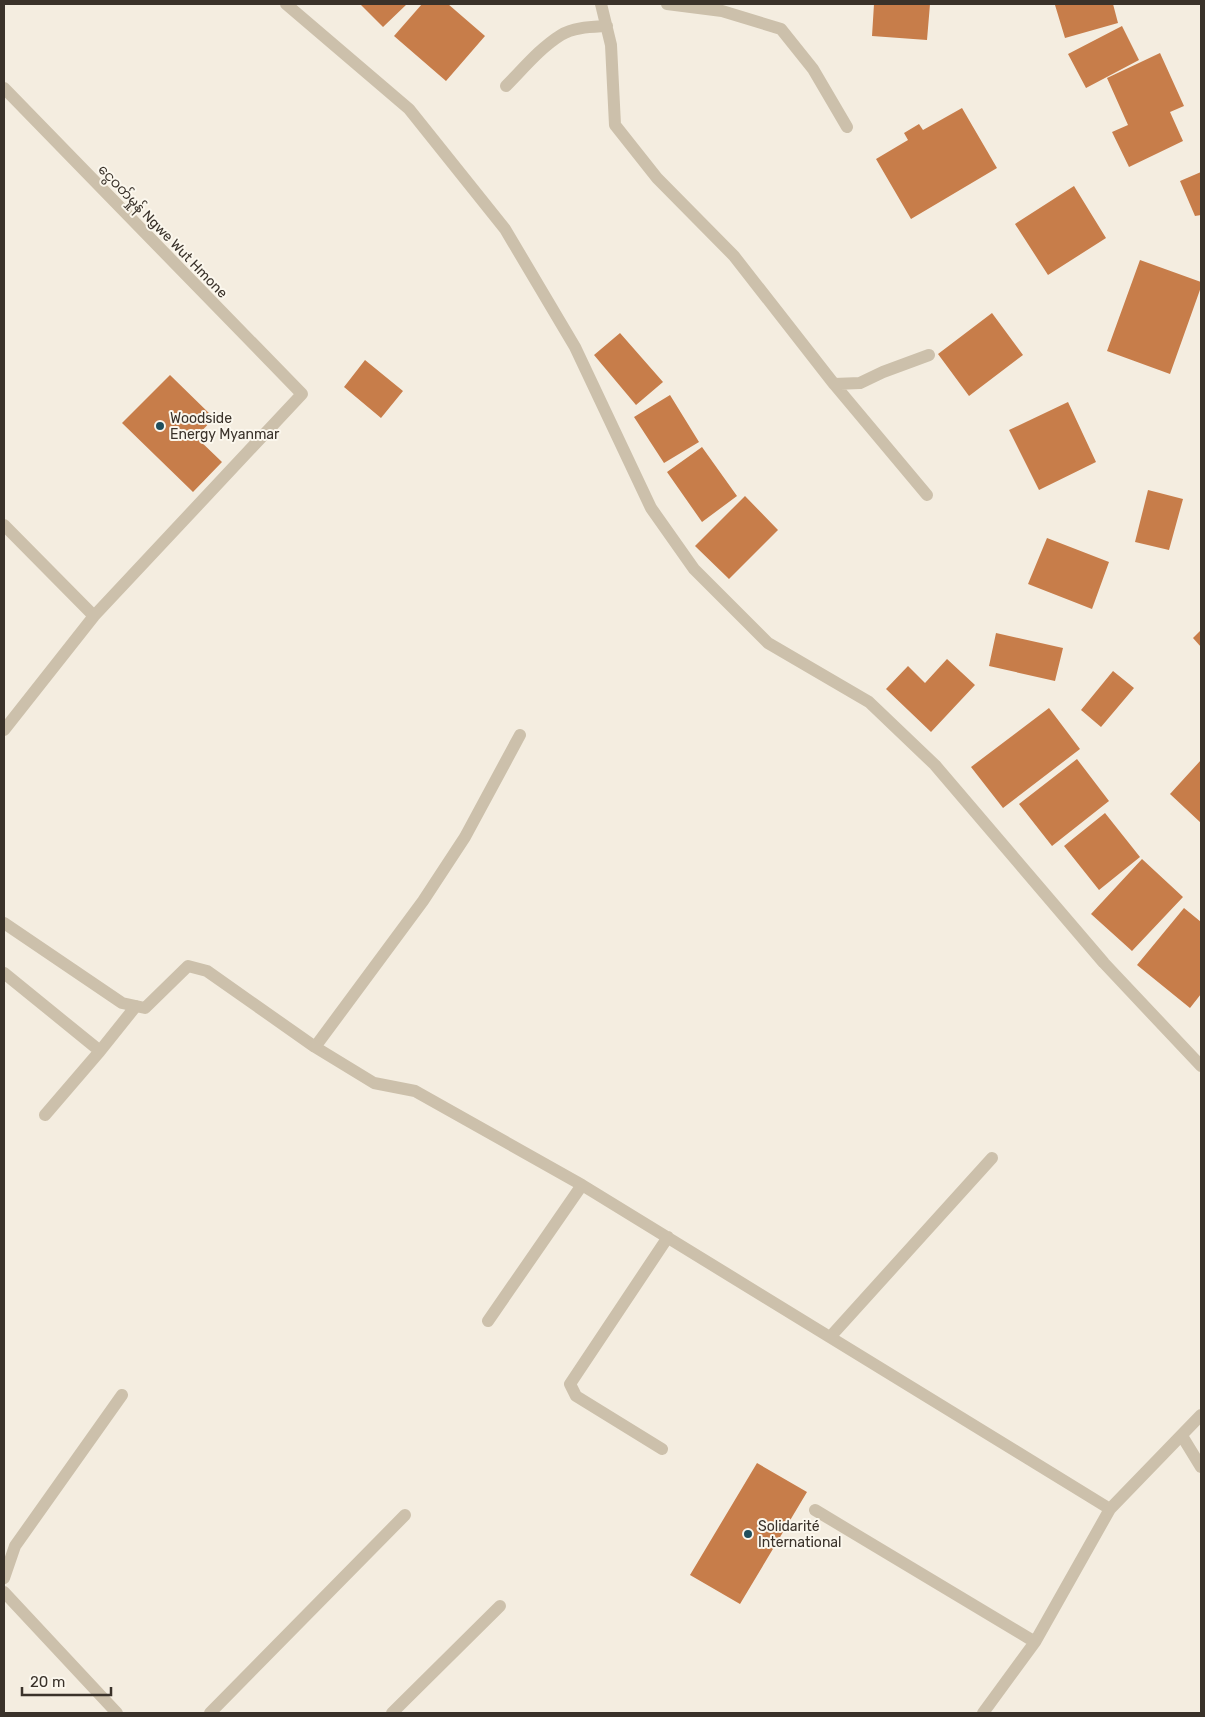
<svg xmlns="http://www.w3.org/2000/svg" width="1205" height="1717" viewBox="0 0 1205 1717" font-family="Rubik,'Noto Sans Myanmar',sans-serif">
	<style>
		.building { fill: #c77d4a }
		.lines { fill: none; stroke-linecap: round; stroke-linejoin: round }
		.minor { stroke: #ccc0ab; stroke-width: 12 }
		.poi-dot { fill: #1f4f5d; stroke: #fbf7ed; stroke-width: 2 }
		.labels { text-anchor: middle; stroke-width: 4; stroke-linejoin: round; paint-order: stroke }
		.street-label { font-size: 14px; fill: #3a322a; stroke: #fbf7ed }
		.poi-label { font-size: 14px; fill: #3a322a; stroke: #fbf7ed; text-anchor: start }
	</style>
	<rect width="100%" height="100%" fill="#f4ede0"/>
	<path class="building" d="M 360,4 L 407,4 L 383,27 Z
		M 422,4 L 448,4 L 485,36 L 446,81 L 394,36 Z
		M 874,4 L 930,4 L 927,40 L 872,36 Z
		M 1059,4 L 1113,4 L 1118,23 L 1065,38 L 1055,5 Z
		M 1122,26 L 1139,60 L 1086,88 L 1068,54 Z
		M 1160,53 L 1184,106 L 1170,112 L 1183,141 L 1129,167 L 1112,132 L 1128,125 L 1107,78 Z
		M 962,108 L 997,168 L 911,219 L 876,159 L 908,140 L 904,133 L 919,124 L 923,130 Z
		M 1201,172 L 1201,215 L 1195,216 L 1180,181 Z
		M 1074,186 L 1106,238 L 1048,275 L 1015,224 Z
		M 1140,260 L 1201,282 L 1201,287 L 1170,374 L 1107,351 Z
		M 992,313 L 1023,355 L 969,396 L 938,354 Z
		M 620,333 L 663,382 L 636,405 L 594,355 Z
		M 365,360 L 403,391 L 381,418 L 344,387 Z
		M 170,375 L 214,418 L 196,437 L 222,462 L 193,492 L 122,423 Z
		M 670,395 L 699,442 L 664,463 L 634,417 Z
		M 1068,402 L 1096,462 L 1039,490 L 1009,430 Z
		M 702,447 L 737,496 L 702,522 L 667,472 Z
		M 1148,490 L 1183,499 L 1169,550 L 1135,542 Z
		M 745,496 L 778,530 L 729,579 L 695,546 Z
		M 1047,538 L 1109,562 L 1092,609 L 1028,584 Z
		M 1201,630 L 1201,647 L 1193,638 Z
		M 996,633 L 1063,648 L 1055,681 L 989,666 Z
		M 947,659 L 975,685 L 931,732 L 886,689 L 908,666 L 925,683 Z
		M 1113,671 L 1134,688 L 1101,727 L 1081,710 Z
		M 1049,708 L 1080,749 L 1003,808 L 971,767 Z
		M 1077,759 L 1109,801 L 1052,846 L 1019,804 Z
		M 1201,760 L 1201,823 L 1170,794 Z
		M 1105,813 L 1140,857 L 1099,890 L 1064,846 Z
		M 1142,859 L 1183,897 L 1132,951 L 1091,914 Z
		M 1184,908 L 1201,922 L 1201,994 L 1190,1008 L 1137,965 Z
		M 757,1463 L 807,1492 L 740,1604 L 690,1575 Z"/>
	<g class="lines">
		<path class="minor" d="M 286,4 L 409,109 L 505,229 L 575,347 L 651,508 L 694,569 L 768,643 L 869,702 L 935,765 L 1104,963 L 1201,1066
			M 601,4 L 611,45 L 615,125 L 657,178 L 734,256 L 834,384 L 927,495
			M 667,4 L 722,11 L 781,29 L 813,69 L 847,127
			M 506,86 C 523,69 540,48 561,35 C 574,27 592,27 607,26
			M 4,88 L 302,394 L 94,616 L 4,730
			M 834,384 L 860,383 L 883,372 L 929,355
			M 4,525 L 94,616
			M 4,923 L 122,1003 L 145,1008 L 188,966 L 207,971 L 315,1047 L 374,1083 L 415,1091 L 582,1185 L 1110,1509
			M 4,973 L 100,1051 L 136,1006
			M 315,1047 L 423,901 L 465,837 L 520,735
			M 45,1115 L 100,1051
			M 488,1321 L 582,1185
			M 831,1336 L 992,1158
			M 1182,1436 L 1201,1467
			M 662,1449 L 576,1396 L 570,1384 L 668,1237
			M 815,1510 L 1035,1642
			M 4,1578 L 15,1546 L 122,1395
			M 4,1592 L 117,1713
			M 210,1713 L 405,1515
			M 392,1713 L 500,1606
			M 983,1713 L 1035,1642 L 1110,1509 L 1201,1415"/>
	</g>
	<g class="poi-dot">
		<circle cx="160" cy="426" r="5"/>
		<circle cx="748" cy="1534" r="5"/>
	</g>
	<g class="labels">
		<g class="street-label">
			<text transform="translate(163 231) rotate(46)" y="5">ငွေဝတ်မှုန် Ngwe Wut Hmone</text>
		</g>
		<g class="poi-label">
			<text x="170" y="423">Woodside<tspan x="170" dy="16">Energy Myanmar</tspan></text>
			<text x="758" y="1531">Solidarité<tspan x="758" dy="16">International</tspan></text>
		</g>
	</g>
	<rect width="1205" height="1717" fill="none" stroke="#3a322a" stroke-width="10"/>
	<path d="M22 1687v8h89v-8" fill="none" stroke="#3a322a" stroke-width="2.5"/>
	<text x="30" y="1687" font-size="15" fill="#3a322a" stroke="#fbf7ed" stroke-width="4" paint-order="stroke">20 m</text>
</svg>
